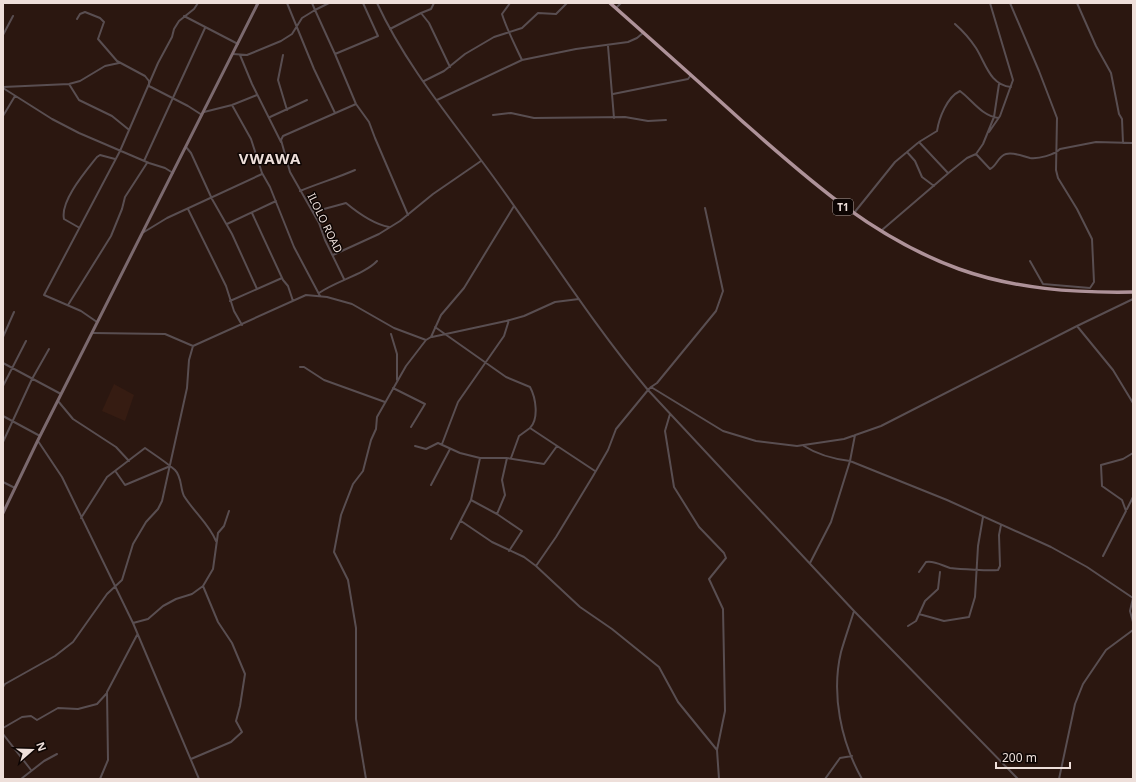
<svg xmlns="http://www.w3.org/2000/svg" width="1136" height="782" viewBox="0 0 1136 782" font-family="'Noto Sans',sans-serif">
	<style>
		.built { fill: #361c12 }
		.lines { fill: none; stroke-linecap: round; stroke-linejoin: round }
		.street { stroke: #594e51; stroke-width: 2 }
		.secondary { stroke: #7b696e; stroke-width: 3 }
		.highway { stroke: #ae9299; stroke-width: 3.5 }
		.labels { text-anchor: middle; stroke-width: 3; stroke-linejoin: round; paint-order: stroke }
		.shield { fill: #0d0503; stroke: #aa9e9a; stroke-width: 1 }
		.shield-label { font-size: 10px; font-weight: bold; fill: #eedfda }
		.street-label { font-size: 11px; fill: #eedfda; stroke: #0d0503 }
		.district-label { font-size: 15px; font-weight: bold; letter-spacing: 1px; fill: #eedfda; stroke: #0d0503 }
	</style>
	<rect width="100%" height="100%" fill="#2b1710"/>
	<path class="built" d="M 114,384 L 134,395 L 125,421 L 102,411 Z"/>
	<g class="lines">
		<path class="street" d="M 287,3 L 314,69 L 335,113
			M 329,3 L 315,10 L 335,54 L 378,36 L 363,3
			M 377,3 C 408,70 458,127 500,186 C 549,254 594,326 648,390 L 651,387 L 723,431 L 756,441 L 797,446 L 844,439 L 881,426 L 1077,326 L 1133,299
			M 510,3 L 502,14 C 507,30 515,45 522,60
			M 1010,3 L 1039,71 L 1057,118 L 1056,170 L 1058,178 L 1077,209 L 1092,239 L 1094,282 L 1090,288 L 1043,284 L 1030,261
			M 1077,3 L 1096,46 L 1111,73 L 1119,114 L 1122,119 L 1123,143
			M 616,8 L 621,3
			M 421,13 L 429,23 L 450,67
			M 184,16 L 238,44
			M 77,19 L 80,14 L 85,12 L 100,18 L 104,22 L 98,39 L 117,61 L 145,76 L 149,81 L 149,86 L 188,106 L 202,115
			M 955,24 C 963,31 970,39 976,48 C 986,64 990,85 1011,87
			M 390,29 L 421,13 L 431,9 L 434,3
			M 3,35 L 13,16
			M 608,46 L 614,118
			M 233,54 L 247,55 L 281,41 L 292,34 L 302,18 L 315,10 L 312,3
			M 335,54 L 356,104 L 369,122 L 375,138 L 408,215
			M 240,55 L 252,84 L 281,142
			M 283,55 L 278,80 L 287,110
			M 424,81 L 444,71 L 465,54 L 494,37 L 522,28 L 538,13 L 556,14 L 567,3
			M 69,84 L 79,100 L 112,116 L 128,129
			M 3,87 L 69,84 L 80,81 L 105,66 L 119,63
			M 3,88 L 52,119 L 79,133 L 149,163 L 165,168 L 173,173
			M 613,94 L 688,79 L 691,75
			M 437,100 L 522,60 L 576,49 L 628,42 L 637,38 L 643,33
			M 232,105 L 251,139 L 262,173 L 270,187 L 294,247 L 320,296
			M 204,112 L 232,105 L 257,95
			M 493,115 L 511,113 L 534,118 L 625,117 L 648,121 L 666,120
			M 3,116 L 15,96
			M 270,117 L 307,100
			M 989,132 L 1000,116 L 1013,80 L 990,3
			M 919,142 L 948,173
			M 186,147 L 191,153 L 212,199 L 232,234 L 257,289
			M 907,152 L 919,142 L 937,131 C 939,118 947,97 960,91 C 972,100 982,116 998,118
			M 976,154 L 990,169 C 997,166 998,156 1006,154 C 1014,152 1022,156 1030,158 C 1039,159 1054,155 1060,149 L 1096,142 L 1133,143
			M 144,161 L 205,28
			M 300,191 C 319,183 337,178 355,170
			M 188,209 L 226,286 L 234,311 L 242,325
			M 313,212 L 346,203 C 358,213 373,224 389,227
			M 252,213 L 283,280 L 288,286 L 293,301
			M 854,213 L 895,162 L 907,152 L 915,161 L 922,177 L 934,186
			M 227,224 L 276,201
			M 78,227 L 64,219 C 60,201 86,171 97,157 L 100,155 L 115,159
			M 882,230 L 952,170 L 967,158 L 976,154 L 983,144 L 994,117 L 999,84
			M 144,232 L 167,218 L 262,174
			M 333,255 L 379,234 L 400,221 L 433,194 L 481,161
			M 344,279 L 325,240 L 319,223 L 290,172 L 281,140 L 283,136 L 356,104
			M 319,293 C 336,281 365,274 377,261
			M 230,301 L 282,278
			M 68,305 L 111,236 L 122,209 L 125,197 L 147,163
			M 97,322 L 81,311 L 44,295 L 120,151 L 158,63 L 172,37 L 174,29 L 179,21 L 194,9 L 198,3
			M 1077,326 L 1113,370 L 1133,403
			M 435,327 L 506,377 L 530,387 C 536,398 539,419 530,428 L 595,471
			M 93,333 L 165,334 L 193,346 L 306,295 L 327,297 L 352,304 L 394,328 L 426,340 L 431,337 L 441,315 L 464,288 L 514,206
			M 391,334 L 397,354 L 397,380
			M 3,337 L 14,312
			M 432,337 L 506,321 L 524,316 L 555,302 L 579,299
			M 3,363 L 61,394
			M 300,367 L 304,367 L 324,380 L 385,402
			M 3,386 L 26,341
			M 651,387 L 657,383 L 716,311 L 723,291 L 705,208
			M 393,388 L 425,404 L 411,427
			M 58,401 L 73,419 L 116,447 L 129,461
			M 670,414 L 665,431 L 674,487 L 699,527 L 724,553 L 726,558 L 709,579 L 723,609 L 725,711 L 717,750 L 719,779
			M 3,416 L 40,436
			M 38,441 L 62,477 L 133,623 L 199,779
			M 3,442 L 32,379 L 49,349
			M 442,444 L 458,402 L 504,336 L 509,320
			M 415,446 L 426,449 L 438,443 L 460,453 L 480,458 L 471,500 L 451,539
			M 804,446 C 818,455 834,459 850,461 L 947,500 L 1051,547 L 1087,567 L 1133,598
			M 480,458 L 507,458 L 544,464 L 557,446
			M 507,458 L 502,480 L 505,495 L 497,514 L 522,531 L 509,551
			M 511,458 L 519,436 L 530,428
			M 116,472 L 125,485 L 168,467
			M 3,482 L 15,488
			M 431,485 L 450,449
			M 471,500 L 497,514
			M 1127,509 L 1133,497
			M 81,518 L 107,477 L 145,448 C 155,455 166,462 175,470 C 182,477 180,488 184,496 C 194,512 209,524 216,541
			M 461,521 L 492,542 L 524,557 L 536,566 L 580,607 L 612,629 L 659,667 L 678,702 L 717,750
			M 1103,556 L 1126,511 L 1122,500 L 1102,486 L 1101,465 L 1123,459 L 1133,453
			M 810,563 L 831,522 L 850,461 L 855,435
			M 536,566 L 556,537 L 593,476 L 608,450 L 616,429 L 648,390 L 854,611 L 1018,779
			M 919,572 L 926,562 C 934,560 943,566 950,568 C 959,569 990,571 998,570 L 1000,566 L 999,535 L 1001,525
			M 1133,598 L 1130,611 L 1133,622
			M 854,611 C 850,624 845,638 841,652 C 831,694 841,742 862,779
			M 919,614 L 944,621 L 969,617 L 975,597 L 978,546 L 983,517
			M 133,623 L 148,619 L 163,606 L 176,599 L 192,594 L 203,586 L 213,569 L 218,533 L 224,526 L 229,511
			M 908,626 L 916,621 L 925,601 L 938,589 L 940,572
			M 3,687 L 5,684 L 55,656 L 73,642 L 107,594 L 122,580 L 133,544 L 146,522 L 158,509 L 162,501 L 187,388 L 189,360 L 193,346
			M 3,728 L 22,717 L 31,716 L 37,720 L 58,708 L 78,709 L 97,704 L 107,693
			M 3,734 L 31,770
			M 191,759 L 231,742 L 242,732 L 236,721 L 240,706 L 245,674 L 232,643 L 218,622 L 203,586
			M 21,779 L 44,761 L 57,754
			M 100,779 L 108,760 L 107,692 L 137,635
			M 366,779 L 356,719 L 356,628 L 348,580 L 334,552 L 341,515 L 353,484 L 363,471 L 371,440 L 376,429 L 377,417 L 406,366 L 426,340
			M 825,779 L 840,758 L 852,756
			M 1059,779 L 1075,704 L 1083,684 L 1106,650 L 1133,630"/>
		<path class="secondary" d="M 3,513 L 38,440 L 258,3"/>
		<path class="highway" d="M 610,3 C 654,42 698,81 742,121 C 809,180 873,238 959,269 C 1015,289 1074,293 1133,292"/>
	</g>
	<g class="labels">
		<rect class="shield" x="833" y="199" width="20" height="16" rx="3"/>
		<g class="shield-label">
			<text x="843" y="211">T1</text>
		</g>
		<g class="street-label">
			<text transform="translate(325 223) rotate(64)" y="4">ILOLO ROAD</text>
		</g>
		<g class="district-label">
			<text x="270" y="164">VWAWA</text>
		</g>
	</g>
	<rect width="1136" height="782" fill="none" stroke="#eedfda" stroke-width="8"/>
	<g transform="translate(32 750) rotate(70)" stroke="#0d0503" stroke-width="3" paint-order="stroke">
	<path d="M0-3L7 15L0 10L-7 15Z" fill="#eedfda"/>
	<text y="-6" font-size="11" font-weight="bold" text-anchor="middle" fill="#eedfda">N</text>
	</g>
	<path d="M996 762v6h74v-6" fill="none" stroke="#eedfda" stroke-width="2"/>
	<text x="1002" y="762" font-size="12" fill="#eedfda" stroke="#0d0503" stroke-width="3" paint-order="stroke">200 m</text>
</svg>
